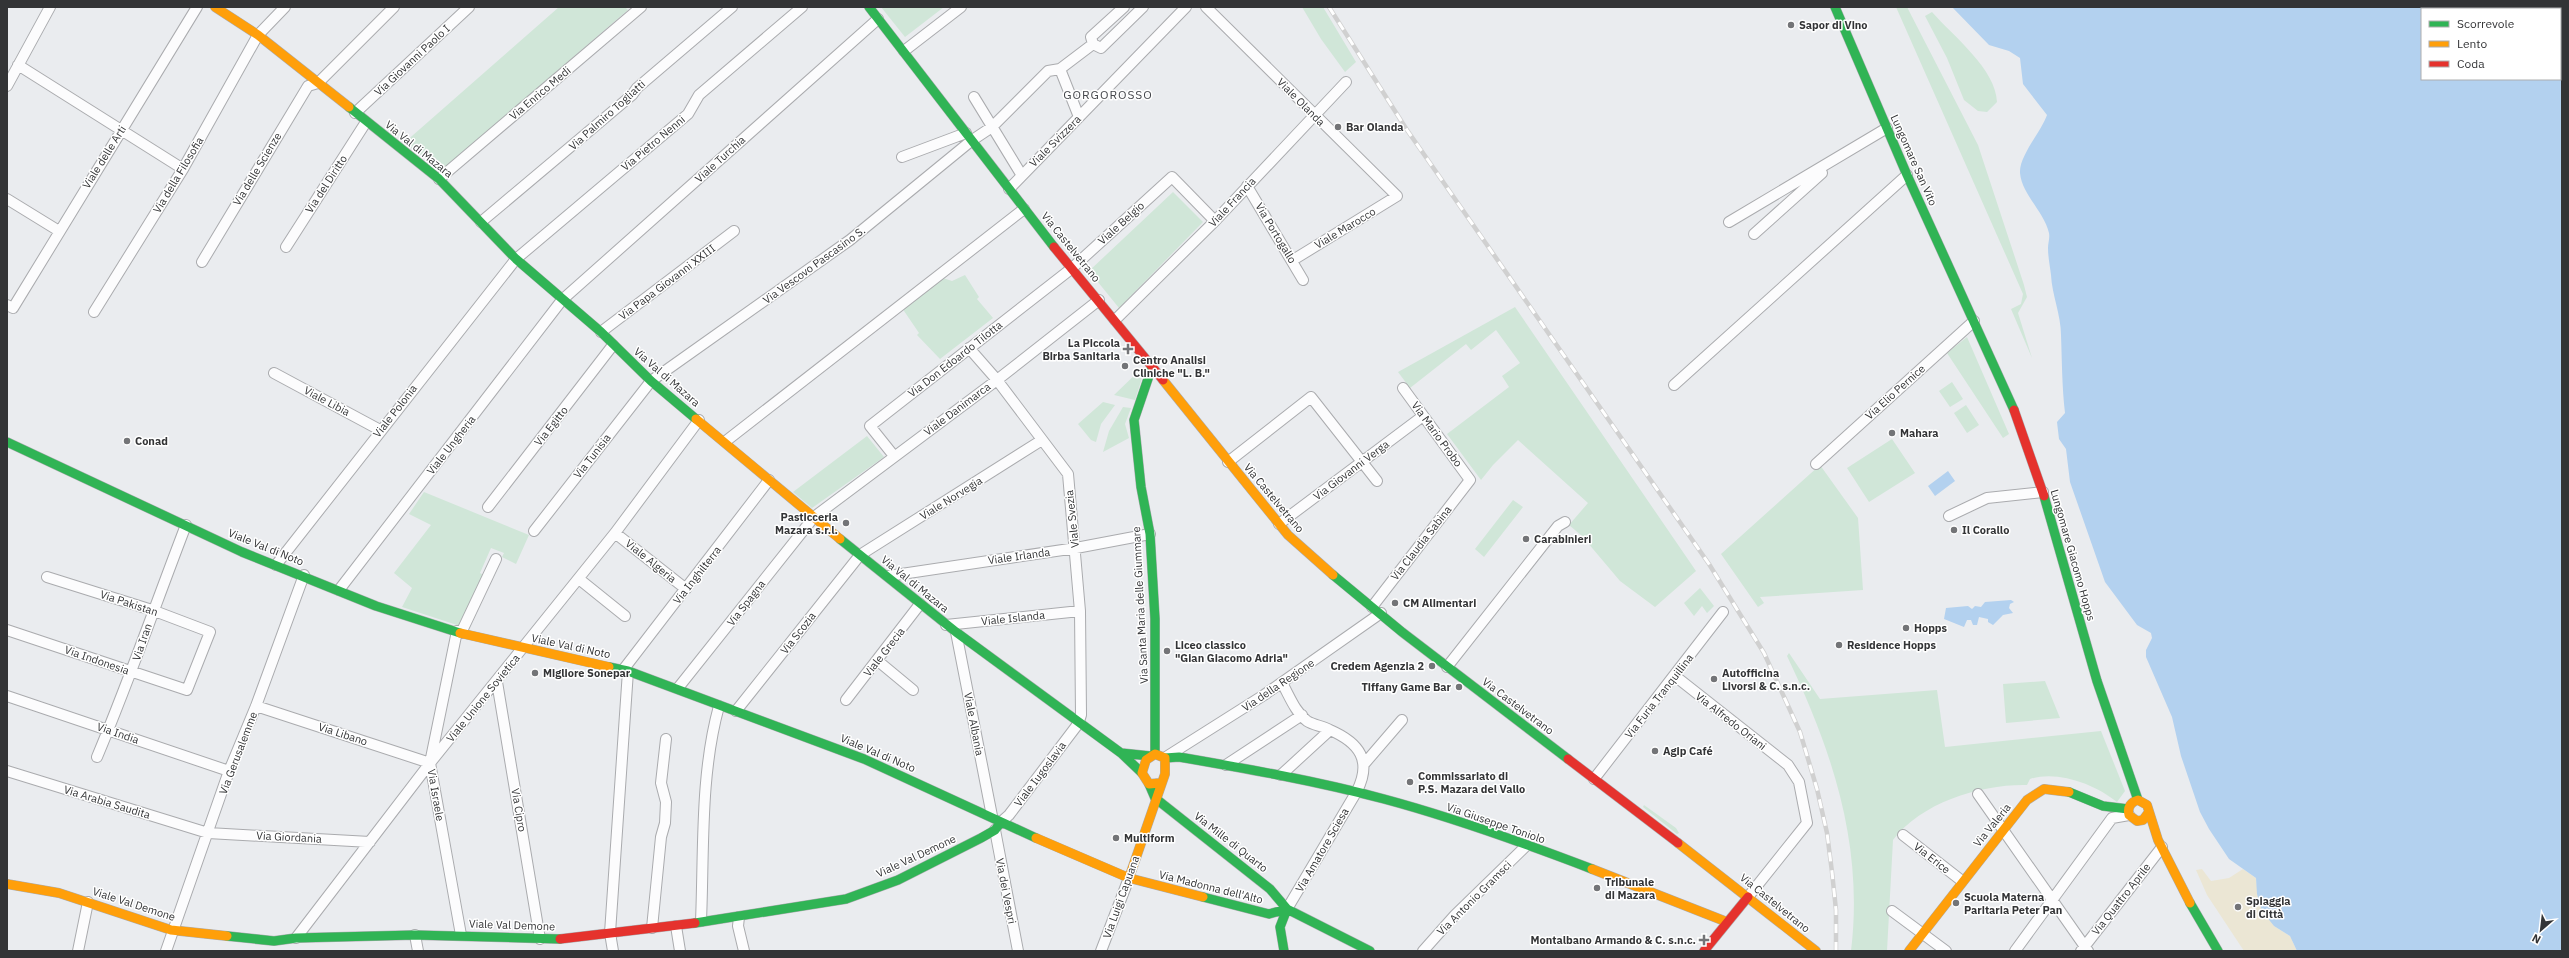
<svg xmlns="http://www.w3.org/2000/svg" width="2569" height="958" viewBox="0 0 2569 958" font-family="'IBM Plex Sans',sans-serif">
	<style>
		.green { fill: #d0e6d8 }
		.sand { fill: #ebe6d4 }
		.water { fill: #b3d1ef; fill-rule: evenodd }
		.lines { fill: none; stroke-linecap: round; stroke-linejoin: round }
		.street-casing { stroke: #aaabae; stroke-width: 12 }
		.fast-casing { stroke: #aaabae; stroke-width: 10 }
		.slow-casing { stroke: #aaabae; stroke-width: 10 }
		.jam-casing { stroke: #aaabae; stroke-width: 10 }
		.street { stroke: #fcfcfd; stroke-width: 10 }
		.fast { stroke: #30b455; stroke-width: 9 }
		.slow { stroke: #ff9f0a; stroke-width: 9 }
		.jam { stroke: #e5322d; stroke-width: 9 }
		.rail-casing { stroke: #d0d0d0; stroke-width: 4.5 }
		.rail { stroke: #fff; stroke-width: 3; stroke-dasharray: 9; stroke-linecap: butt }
		.poi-dot { fill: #737477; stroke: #fff; stroke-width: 1.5 }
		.labels { text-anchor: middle; stroke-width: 3; stroke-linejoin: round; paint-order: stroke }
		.poi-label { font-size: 11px; font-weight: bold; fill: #333436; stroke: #fff; text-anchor: start }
		.street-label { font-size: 11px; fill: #333436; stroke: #fff }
		.neighbourhood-label { font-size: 12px; letter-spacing: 1px; fill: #44464b; stroke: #fff }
	</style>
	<rect width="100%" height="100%" fill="#eaecef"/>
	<path class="green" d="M 559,7 L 625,7 L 628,10 L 442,170 L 404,143 Z
		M 881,7 L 944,7 L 905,37 Z
		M 1302,7 L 1323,7 L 1356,62 L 1345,72 L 1321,39 Z
		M 1896,7 L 1907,7 L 1978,145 L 2024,285 L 2027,297 L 2018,313 L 2032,358 L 2011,309 L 2021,304 L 2023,294 Z
		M 1932,12 C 1953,36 1996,69 1997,102 L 1987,112 L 1978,111 L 1964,100 L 1947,58 L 1925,16 Z
		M 1173,192 L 1203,222 L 1119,308 L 1089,271 Z
		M 965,275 L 979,297 L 977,299 L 993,318 L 940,359 L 917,335 L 919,333 L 902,308 L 943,278 L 952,281 Z
		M 1515,307 L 1696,571 L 1655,607 L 1620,581 L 1582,536 L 1569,525 L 1588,503 L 1518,440 L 1493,465 L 1481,480 L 1447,434 L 1509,387 L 1502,376 L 1520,363 L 1496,330 L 1471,350 L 1466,344 L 1410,388 L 1398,372 Z
		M 1967,337 L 2009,434 L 2003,438 L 1947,353 Z
		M 1141,369 L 1144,372 L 1135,400 L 1114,395 Z
		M 1952,382 L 1963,399 L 1950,407 L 1939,391 Z
		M 1103,402 L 1115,405 L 1101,424 L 1096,442 L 1091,440 L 1078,424 Z
		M 1966,405 L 1979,425 L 1967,433 L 1954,413 Z
		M 1123,407 L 1131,408 L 1125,424 L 1129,438 L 1103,452 L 1109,431 Z
		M 867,436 L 884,457 L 812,508 L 793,492 Z
		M 1892,439 L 1915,473 L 1869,502 L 1847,468 Z
		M 1820,465 L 1858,518 L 1863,590 L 1760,597 L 1764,603 L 1758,607 L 1721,554 Z
		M 424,492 L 529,535 L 516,564 L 502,557 L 504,553 L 491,548 L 480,573 L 485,576 L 460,626 L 402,607 L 412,588 L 394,573 L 431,525 L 409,514 Z
		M 1513,500 L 1523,507 L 1484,557 L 1475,549 Z
		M 1700,588 L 1714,606 L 1707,613 L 1702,606 L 1694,616 L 1684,603 Z
		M 1789,653 L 1820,699 L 1937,690 L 1945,747 L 2101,731 L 2125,791 L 2117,802 C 2095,784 2057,770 2030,779 L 2027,785 C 1981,784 1922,802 1893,840 L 1887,951 L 1851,951 C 1864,845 1832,750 1787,656 Z
		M 2045,681 L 2060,718 L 2006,723 L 2003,684 Z
		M 1644,805 L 1676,828 L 1679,833 L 1677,834 L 1643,807 Z"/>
	<path class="sand" d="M 2202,869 L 2211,881 L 2229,878 L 2243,869 L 2256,878 L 2257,889 L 2274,926 L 2290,936 L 2297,951 L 2244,951 L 2207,895 L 2196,870 Z"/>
	<path class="water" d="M 1952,7 L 2562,7 L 2562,951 L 2297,951 L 2290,936 L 2274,926 L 2262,911 L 2257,894 L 2256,878 L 2229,859 L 2209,829 L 2200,812 L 2181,756 L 2172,717 L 2146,657 L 2146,650 L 2152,638 L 2151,633 L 2137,625 L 2105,582 L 2070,482 L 2066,449 L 2059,439 L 2057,422 L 2065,413 C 2062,387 2062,362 2061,335 C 2061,315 2052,295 2051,275 C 2050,266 2048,257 2048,248 C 2048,243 2050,238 2049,233 C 2044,211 2022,195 2020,173 C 2019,156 2041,132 2047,115 L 2023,84 L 2020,58 L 2009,51 L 1989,45 ZM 2422,9 L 2560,9 L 2560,79 L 2422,79 Z
		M 1948,471 L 1955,481 L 1935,496 L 1928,486 Z
		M 2011,600 L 2014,602 L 2010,604 L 2009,608 L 2013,613 L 2003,615 L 1993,625 L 1988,622 L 1988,619 L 1979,617 L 1977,625 L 1973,625 L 1971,620 L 1967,620 L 1964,627 L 1944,619 L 1946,608 L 1968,606 L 1972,609 L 1975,606 L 1981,607 L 1985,602 Z"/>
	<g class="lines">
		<defs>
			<path id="street" d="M 1124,7 L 1091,37 L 1093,44 L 1101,48 L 1143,7
				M 1206,7 L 1397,196 L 1293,260
				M 904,51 L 961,7
				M 18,65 L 183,169
				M 1060,69 L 1079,117
				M 7,86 L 50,7
				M 974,97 L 1021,174
				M 355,113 L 469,7
				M 902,157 L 966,133
				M 439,179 L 641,7
				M 1247,186 L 1303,280
				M 1009,189 L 1186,7
				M 7,199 L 59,231
				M 481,222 L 632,95 L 637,88 L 732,7
				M 1729,222 L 1887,128
				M 1754,234 L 1822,173
				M 286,247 L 366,122
				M 202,262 L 308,86 L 318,83 L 394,7
				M 7,305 L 13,308 L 197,7
				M 94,312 L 183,169 L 258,35 L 285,7
				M 1115,320 L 1215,221 L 1346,82
				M 601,332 L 734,231
				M 969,348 L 997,380 L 1068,474 L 1080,611 L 1081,715 L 1078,724 L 1009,815 L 1001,822
				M 274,373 L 380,430
				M 1674,385 L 1907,175
				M 726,441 L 1024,209
				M 894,456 L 870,426 L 1071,269 L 1172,177 L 1215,221
				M 1228,462 L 1311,397 L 1377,481
				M 1816,464 L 1974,321
				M 488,507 L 613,345
				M 1949,516 L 1987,498 L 2043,492
				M 1279,524 L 1423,416
				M 534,531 L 651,381 L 850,240 L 971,141 L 992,127 L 1048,71 L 1060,69 L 1093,44
				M 615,533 L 686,589
				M 276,565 L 516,259 L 688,114 L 699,95 L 802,7
				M 888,576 L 1076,548 L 1150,534
				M 579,579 L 625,616
				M 339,590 L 562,300 L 878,19
				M 1372,607 L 1470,480 L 1403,388
				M 946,625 L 1080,611
				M 7,630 L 187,690 L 210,632 L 152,610 L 47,577
				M 457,631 L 430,763 L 461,935
				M 956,632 L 992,816
				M 461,633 L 496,559
				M 878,661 L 913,690
				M 1447,667 L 1558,526 L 1565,522
				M 623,670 L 769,480
				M 1675,676 L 1788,765 L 1799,782 L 1807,823 L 1748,897
				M 497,682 L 540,939
				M 1282,683 C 1289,695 1295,712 1307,721 C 1313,725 1323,726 1330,730 C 1360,743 1372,761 1357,791 L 1287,909
				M 678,688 L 814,517 L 997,380 L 1099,300
				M 7,696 L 229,771
				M 846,700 L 920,604
				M 256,706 L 430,763
				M 736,711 L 860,555 L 1042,440
				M 97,757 C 129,681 156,603 186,525
				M 1166,757 L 1264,695 L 1381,613
				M 1365,763 L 1402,720
				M 1226,765 L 1302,715
				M 7,771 L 208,833 L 370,842
				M 1281,775 L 1330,730
				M 1594,779 L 1723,612
				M 1978,794 L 2088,951
				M 995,830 L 1018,951
				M 1903,835 L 1962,881
				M 1892,911 L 1946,951
				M 739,917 L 738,926 L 744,951
				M 701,921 C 704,850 700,775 719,706
				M 676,926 L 680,951
				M 652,928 L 661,837 L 665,823 L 666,802 L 661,783 L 666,739
				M 415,935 L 418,951
				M 296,938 L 430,763 L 615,533 L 699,420
				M 78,951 L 88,902
				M 166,951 L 229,771 L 256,706 L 304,575
				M 613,951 L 610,933 L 628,671
				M 1101,951 L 1129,878
				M 1423,951 L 1455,915 L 1526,846
				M 2015,951 L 2112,818 L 2129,815
				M 2081,951 L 2162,847"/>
			<path id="fast" d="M 869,7 L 1054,247
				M 1835,7 L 1907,175 L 2014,410
				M 349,107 L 439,179 L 516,259 L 601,332 L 651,381 L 696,419
				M 1152,367 L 1134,420 L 1141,487 L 1150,534 L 1155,619 L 1155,754
				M 7,442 L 242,552 L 376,606 L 460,633
				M 2044,496 L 2097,681 L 2138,800
				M 840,539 L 956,632 L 1121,753 L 1142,773
				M 1333,575 L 1402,632 L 1568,759
				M 609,667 L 628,671 L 864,759 L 1036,838
				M 1121,753 L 1150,756
				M 1165,758 L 1179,757 C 1248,769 1317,781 1384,799 C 1455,818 1524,843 1592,869
				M 1149,784 L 1155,798 L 1270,889 L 1287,909 L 1370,951
				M 2069,792 L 2103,806 L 2128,809
				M 1203,897 L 1269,914 L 1287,909
				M 2190,903 L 2218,951
				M 695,923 L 846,899 L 898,880 L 981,838 L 995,830 L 1001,822
				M 227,936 L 274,941 L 296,938 L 415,935 L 560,939
				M 1284,951 L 1280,927 L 1287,909"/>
			<path id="slow" d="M 215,7 L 258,35 L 349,107
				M 1163,380 L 1288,535 L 1333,575
				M 696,419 L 840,539
				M 460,633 L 609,667
				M 2149,812 L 2143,820 L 2137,821 L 2129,815 C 2127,807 2131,802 2138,800 L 2147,805 L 2158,840 L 2190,903
				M 1036,838 L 1129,878 L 1203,897
				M 1678,843 L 1816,951
				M 1592,869 L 1727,922
				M 1129,878 L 1165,774 L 1165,758 L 1155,754 L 1146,760 L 1142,773 L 1149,784 L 1160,783
				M 7,884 L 59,893 L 171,930 L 227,936
				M 1909,951 L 2027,800 L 2044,789 L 2069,792"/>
			<path id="jam" d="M 1054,247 L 1163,380
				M 2014,410 L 2044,496
				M 1568,759 L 1678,843
				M 560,939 L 695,923
				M 1704,951 L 1748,897"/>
		</defs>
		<use href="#street" class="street-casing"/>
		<use href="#fast" class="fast-casing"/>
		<use href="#slow" class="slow-casing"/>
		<use href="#jam" class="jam-casing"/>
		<use href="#street" class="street"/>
		<use href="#fast" class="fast"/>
		<use href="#slow" class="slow"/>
		<use href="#jam" class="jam"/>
		<defs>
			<path id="rail" d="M 1329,7 L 1407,130 L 1709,564 L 1764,653 L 1800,732 L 1817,789 L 1827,833 L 1832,872 L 1836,910 L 1836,951"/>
		</defs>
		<use href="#rail" class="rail-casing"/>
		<use href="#rail" class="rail"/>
	</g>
	<g class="poi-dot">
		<circle cx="1791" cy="25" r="4"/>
		<circle cx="1338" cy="127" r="4"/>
		<path d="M1126 343h4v4h4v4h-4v4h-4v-4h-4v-4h4z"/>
		<circle cx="1125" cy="366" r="4"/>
		<circle cx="1892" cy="433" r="4"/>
		<circle cx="127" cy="441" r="4"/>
		<circle cx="846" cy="523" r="4"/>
		<circle cx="1954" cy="530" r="4"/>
		<circle cx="1526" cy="539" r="4"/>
		<circle cx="1395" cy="603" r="4"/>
		<circle cx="1906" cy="628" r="4"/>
		<circle cx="1839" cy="645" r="4"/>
		<circle cx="1167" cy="651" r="4"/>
		<circle cx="1432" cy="666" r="4"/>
		<circle cx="535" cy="673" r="4"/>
		<circle cx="1714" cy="679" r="4"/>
		<circle cx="1459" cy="687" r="4"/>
		<circle cx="1655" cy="751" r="4"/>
		<circle cx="1410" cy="782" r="4"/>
		<circle cx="1116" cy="838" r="4"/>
		<circle cx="1597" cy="888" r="4"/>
		<circle cx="1956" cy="903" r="4"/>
		<circle cx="2238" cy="907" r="4"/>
		<path d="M1702 934h4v4h4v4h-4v4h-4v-4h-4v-4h4z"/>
	</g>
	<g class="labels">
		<g class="poi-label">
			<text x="1799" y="29">Sapor di Vino</text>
			<text x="1346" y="131">Bar Olanda</text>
			<text x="1120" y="347" text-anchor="end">La Piccola<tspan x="1120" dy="13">Birba Sanitaria</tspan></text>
			<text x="1133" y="364">Centro Analisi<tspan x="1133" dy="13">Cliniche "L. B."</tspan></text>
			<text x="1900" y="437">Mahara</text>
			<text x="135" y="445">Conad</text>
			<text x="838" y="521" text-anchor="end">Pasticceria<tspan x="838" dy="13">Mazara s.r.l.</tspan></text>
			<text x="1962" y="534">Il Corallo</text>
			<text x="1534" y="543">Carabinieri</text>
			<text x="1403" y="607">CM Alimentari</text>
			<text x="1914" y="632">Hopps</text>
			<text x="1175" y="649">Liceo classico<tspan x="1175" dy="13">"Gian Giacomo Adria"</tspan></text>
			<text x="1847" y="649">Residence Hopps</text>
			<text x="1424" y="670" text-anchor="end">Credem Agenzia 2</text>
			<text x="543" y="677">Migliore Sonepar</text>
			<text x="1722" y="677">Autofficina<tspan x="1722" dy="13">Livorsi &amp; C. s.n.c.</tspan></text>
			<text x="1451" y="691" text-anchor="end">Tiffany Game Bar</text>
			<text x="1663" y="755">Agip Café</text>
			<text x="1418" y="780">Commissariato di<tspan x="1418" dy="13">P.S. Mazara del Vallo</tspan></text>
			<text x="1124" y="842">Multiform</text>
			<text x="1605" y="886">Tribunale<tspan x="1605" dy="13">di Mazara</tspan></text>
			<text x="1964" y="901">Scuola Materna<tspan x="1964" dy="13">Paritaria Peter Pan</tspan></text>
			<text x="2246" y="905">Spiaggia<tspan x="2246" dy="13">di Città</tspan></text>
			<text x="1696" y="944" text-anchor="end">Montalbano Armando &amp; C. s.n.c.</text>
		</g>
		<g class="street-label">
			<text transform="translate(412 60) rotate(-43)" y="4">Via Giovanni Paolo I</text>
			<text transform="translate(540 93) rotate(-40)" y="4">Via Enrico Medi</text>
			<text transform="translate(1301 102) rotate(45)" y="4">Viale Olanda</text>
			<text transform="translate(607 115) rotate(-42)" y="4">Via Palmiro Togliatti</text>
			<text transform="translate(1055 141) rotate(-45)" y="4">Viale Svizzera</text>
			<text transform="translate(653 143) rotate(-40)" y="4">Via Pietro Nenni</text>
			<text transform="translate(419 149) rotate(39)" y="4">Via Val di Mazara</text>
			<text transform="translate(104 157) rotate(-58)" y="4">Viale delle Arti</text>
			<text transform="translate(720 159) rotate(-42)" y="4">Viale Turchia</text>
			<text transform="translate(1914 160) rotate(66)" y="4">Lungomare San Vito</text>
			<text transform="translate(257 169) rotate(-59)" y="4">Via delle Scienze</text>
			<text transform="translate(178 175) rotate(-59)" y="4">Via della Filosofia</text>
			<text transform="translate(326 184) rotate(-57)" y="4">Via del Diritto</text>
			<text transform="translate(1232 202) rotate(-47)" y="4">Viale Francia</text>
			<text transform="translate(1121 223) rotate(-42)" y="4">Viale Belgio</text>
			<text transform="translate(1345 228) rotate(-31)" y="4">Viale Marocco</text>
			<text transform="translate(1276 233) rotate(59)" y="4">Via Portogallo</text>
			<text transform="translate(1071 247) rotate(51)" y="4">Via Castelvetrano</text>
			<text transform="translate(814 265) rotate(-36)" y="4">Via Vescovo Pascasino S.</text>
			<text transform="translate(667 282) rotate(-37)" y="4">Via Papa Giovanni XXIII</text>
			<text transform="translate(955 359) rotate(-38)" y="4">Via Don Edoardo Tilotta</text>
			<text transform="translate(667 377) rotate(41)" y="4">Via Val di Mazara</text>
			<text transform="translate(1895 392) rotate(-42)" y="4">Via Elio Pernice</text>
			<text transform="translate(327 401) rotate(28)" y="4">Viale Libia</text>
			<text transform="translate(957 409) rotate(-37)" y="4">Viale Danimarca</text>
			<text transform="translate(395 411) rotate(-52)" y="4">Viale Polonia</text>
			<text transform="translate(551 426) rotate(-52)" y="4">Via Egitto</text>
			<text transform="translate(1437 434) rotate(54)" y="4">Via Mario Probo</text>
			<text transform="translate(451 445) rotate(-52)" y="4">Viale Ungheria</text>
			<text transform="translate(592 456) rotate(-52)" y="4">Via Tunisia</text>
			<text transform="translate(1351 470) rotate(-37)" y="4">Via Giovanni Verga</text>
			<text transform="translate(951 498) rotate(-32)" y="4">Viale Norvegia</text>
			<text transform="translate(1274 498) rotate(50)" y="4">Via Castelvetrano</text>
			<text transform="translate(1072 519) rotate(-96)" y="4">Viale Svezia</text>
			<text transform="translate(1421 543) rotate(-52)" y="4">Via Claudia Sabina</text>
			<text transform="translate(266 547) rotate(22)" y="4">Viale Val di Noto</text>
			<text transform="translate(2073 555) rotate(74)" y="4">Lungomare Giacomo Hopps</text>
			<text transform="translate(1019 556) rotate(-8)" y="4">Viale Irlanda</text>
			<text transform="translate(651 561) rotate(39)" y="4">Viale Algeria</text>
			<text transform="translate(697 575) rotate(-52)" y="4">Via Inghilterra</text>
			<text transform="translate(915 584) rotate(39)" y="4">Via Val di Mazara</text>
			<text transform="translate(129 603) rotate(18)" y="4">Via Pakistan</text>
			<text transform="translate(746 603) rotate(-52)" y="4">Via Spagna</text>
			<text transform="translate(1140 605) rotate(-93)" y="4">Via Santa Maria delle Giummare</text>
			<text transform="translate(1013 618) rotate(-6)" y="4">Viale Islanda</text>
			<text transform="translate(798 633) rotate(-52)" y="4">Via Scozia</text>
			<text transform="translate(142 642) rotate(-71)" y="4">Via Iran</text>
			<text transform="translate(571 646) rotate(12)" y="4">Viale Val di Noto</text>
			<text transform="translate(884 652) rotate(-52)" y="4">Viale Grecia</text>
			<text transform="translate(97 660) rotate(19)" y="4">Via Indonesia</text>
			<text transform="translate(1278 685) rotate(-34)" y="4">Via della Regione</text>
			<text transform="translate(1659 696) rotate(-52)" y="4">Via Furia Tranquillina</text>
			<text transform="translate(483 698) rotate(-51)" y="4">Viale Unione Sovietica</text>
			<text transform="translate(1518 706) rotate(37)" y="4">Via Castelvetrano</text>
			<text transform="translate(1731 721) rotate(38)" y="4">Via Alfredo Oriani</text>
			<text transform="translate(974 724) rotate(79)" y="4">Viale Albania</text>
			<text transform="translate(118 733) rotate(19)" y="4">Via India</text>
			<text transform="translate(343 734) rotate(18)" y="4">Via Libano</text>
			<text transform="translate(238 753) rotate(-69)" y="4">Via Gerusalemme</text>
			<text transform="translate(878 753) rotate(23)" y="4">Viale Val di Noto</text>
			<text transform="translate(1040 774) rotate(-53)" y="4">Viale Iugoslavia</text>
			<text transform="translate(436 795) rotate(80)" y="4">Via Israele</text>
			<text transform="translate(107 802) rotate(17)" y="4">Via Arabia Saudita</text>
			<text transform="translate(519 810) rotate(80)" y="4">Via Cipro</text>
			<text transform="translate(1496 823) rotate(19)" y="4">Via Giuseppe Toniolo</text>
			<text transform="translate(1992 825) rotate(-51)" y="4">Via Valeria</text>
			<text transform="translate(289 837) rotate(3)" y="4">Via Giordania</text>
			<text transform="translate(1231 842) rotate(38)" y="4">Via Mille di Quarto</text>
			<text transform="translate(1322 850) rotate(-60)" y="4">Via Amatore Sciesa</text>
			<text transform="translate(916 856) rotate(-25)" y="4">Viale Val Demone</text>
			<text transform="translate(1932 858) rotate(38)" y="4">Via Erice</text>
			<text transform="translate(1211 887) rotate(14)" y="4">Via Madonna dell'Alto</text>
			<text transform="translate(1006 891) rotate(79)" y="4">Via dei Vespri</text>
			<text transform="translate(1121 897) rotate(-70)" y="4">Via Luigi Capuana</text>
			<text transform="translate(1474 898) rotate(-45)" y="4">Via Antonio Gramsci</text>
			<text transform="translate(2121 899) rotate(-52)" y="4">Via Quattro Aprile</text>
			<text transform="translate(1775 903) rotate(39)" y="4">Via Castelvetrano</text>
			<text transform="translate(134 904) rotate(18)" y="4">Viale Val Demone</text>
			<text transform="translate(512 925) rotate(2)" y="4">Viale Val Demone</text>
		</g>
		<g class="neighbourhood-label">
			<text x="1108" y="99">GORGOROSSO</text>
		</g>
	</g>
	<rect width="2569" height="958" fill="none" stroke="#333436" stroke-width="16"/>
	<rect x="2421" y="8" width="140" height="72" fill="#ffffff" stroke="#adaeaf"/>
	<rect x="2429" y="21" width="20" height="6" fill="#30b455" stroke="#adaeaf"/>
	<text x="2457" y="28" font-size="12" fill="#333436">Scorrevole</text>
	<rect x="2429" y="41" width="20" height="6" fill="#ff9f0a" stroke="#adaeaf"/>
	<text x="2457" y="48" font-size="12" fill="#333436">Lento</text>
	<rect x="2429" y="61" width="20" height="6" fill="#e5322d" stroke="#adaeaf"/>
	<text x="2457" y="68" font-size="12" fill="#333436">Coda</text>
	<g transform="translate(2541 930) rotate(208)" stroke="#ffffff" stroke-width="3" paint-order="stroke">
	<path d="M0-3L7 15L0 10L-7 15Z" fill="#333436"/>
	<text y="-6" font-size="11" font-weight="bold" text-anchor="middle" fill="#333436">N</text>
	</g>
</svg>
